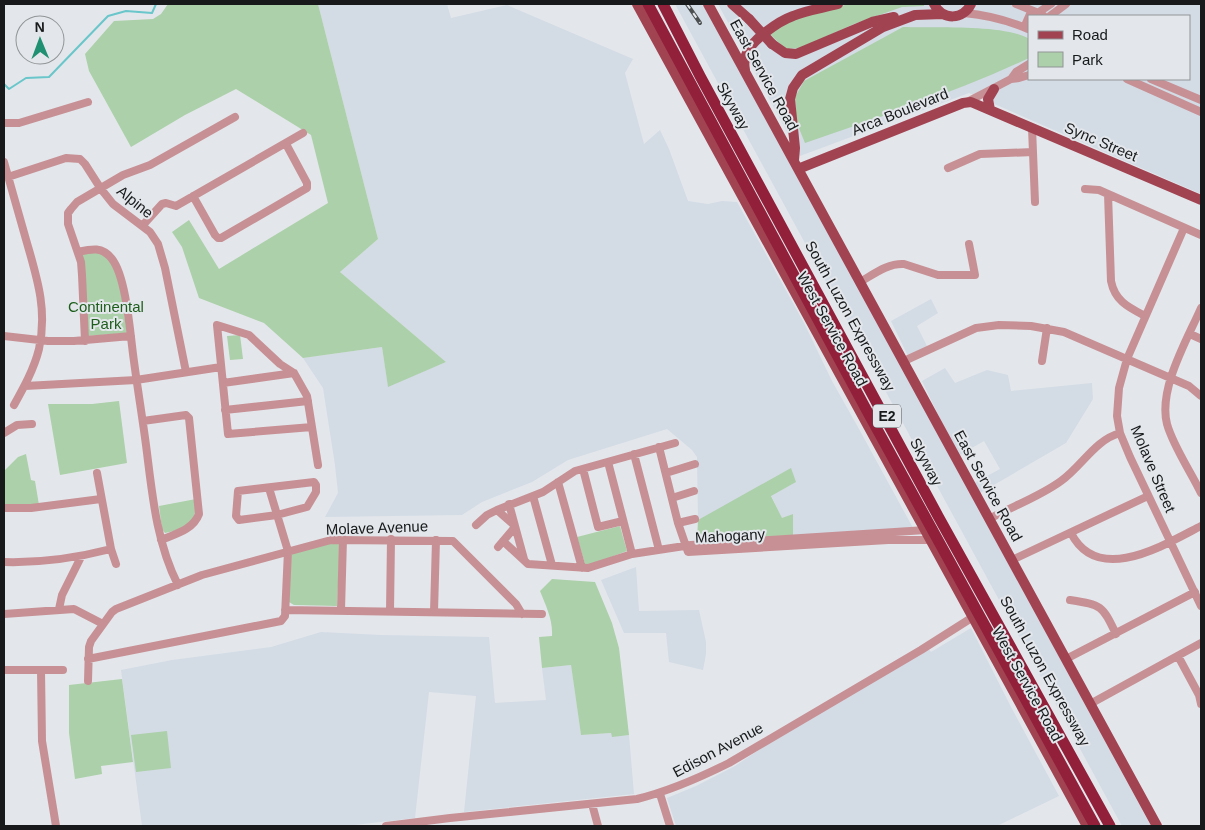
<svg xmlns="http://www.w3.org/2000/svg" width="1205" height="830" viewBox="0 0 1205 830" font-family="Arial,sans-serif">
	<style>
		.built { fill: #d3dbe5; fill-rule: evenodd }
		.green { fill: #acd0a9 }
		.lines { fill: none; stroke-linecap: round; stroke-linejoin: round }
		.stream { stroke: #69c6ca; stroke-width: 2 }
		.minor { stroke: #c79095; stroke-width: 8 }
		.major { stroke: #a24352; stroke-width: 10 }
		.highway { stroke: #92203b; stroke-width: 11 }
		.rail-casing { stroke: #4c4f50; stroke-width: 4 }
		.rail { stroke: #e3e7eb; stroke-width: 2; stroke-dasharray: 5.5; stroke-linecap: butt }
		.major-bridge { stroke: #a24352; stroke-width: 10 }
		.highway-bridge { stroke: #92203b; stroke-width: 11 }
		.labels { text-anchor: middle; stroke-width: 4; stroke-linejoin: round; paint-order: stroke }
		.shield { fill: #e3e7eb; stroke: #545759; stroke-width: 1 }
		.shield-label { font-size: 14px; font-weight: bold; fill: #17191a }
		.street-label { font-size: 15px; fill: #17191a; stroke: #e3e7eb }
		.park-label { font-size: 15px; fill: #1d5e1b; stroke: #e3e7eb }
	</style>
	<rect width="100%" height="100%" fill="#e3e7eb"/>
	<path class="built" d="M 318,4 L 447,4 L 451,18 L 507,5 L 633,59 L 625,73 L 644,144 L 660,130 L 669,149 L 688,201 L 708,204 L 722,201 L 737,202 L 804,323 L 832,381 L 859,429 L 913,528 L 793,536 L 793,514 L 782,519 L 771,495 L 796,482 L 698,520 L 697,457 L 692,450 L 667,429 L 568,460 L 532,482 L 482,502 L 462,515 L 325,517 L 338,493 L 335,465 L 323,388 L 303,358 L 382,347 L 388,386 L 446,362 L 340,272 L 378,239 Z
		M 675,4 L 704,4 L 1151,826 L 1122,826 Z
		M 718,4 L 1201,4 L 1201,194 L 969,93 L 800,156 ZM 1029,16 L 1189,16 L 1189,79 L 1029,79 Z
		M 931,299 L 938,313 L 917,326 L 927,346 L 908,356 L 891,321 Z
		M 945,368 L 955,383 L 987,370 L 1008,375 L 1011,391 L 1092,383 L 1093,399 L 1066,443 L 980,493 L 974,483 L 1000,469 L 984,441 L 958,456 L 922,381 Z
		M 636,567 L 639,611 L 699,610 L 706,642 L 706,654 L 703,670 L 669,662 L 666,633 L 624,633 L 601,580 Z
		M 971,628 L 1011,707 L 1059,796 L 997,826 L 676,826 L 667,798 L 696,786 L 735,766 L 772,741 L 928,648 L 931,652 Z
		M 321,632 L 381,635 L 489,637 L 495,703 L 546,700 L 542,668 L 571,665 L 581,735 L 611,733 L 612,736 L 629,735 L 634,794 L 464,812 L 476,696 L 429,692 L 415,818 L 346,826 L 142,826 L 121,670 L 172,660 L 271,647 Z"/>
	<path class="green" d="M 168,4 L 318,4 L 378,239 L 340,272 L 446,362 L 388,387 L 382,347 L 303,358 L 264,323 L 199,298 L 182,247 L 172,232 L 189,220 L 219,269 L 328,203 L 311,135 L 236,89 L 185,115 L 131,147 L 89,71 L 85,54 L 114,21 L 153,19 L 161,14 Z
		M 851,4 L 924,4 L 924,6 L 902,7 L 854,24 L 800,48 L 785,49 L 770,34 C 795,14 820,10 851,4 Z
		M 903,27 C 933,28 1006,24 1029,39 L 1029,58 C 957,92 880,117 805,143 L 796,121 L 795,97 L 804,81 Z
		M 96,252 C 100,254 104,255 107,258 C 121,269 124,315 127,333 L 88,336 L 81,254 Z
		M 240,335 L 243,359 L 230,360 L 227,336 Z
		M 119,401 L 127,463 L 60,475 L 48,404 L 92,404 Z
		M 26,454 L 31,480 L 35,481 L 39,505 L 4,506 L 4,471 L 18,457 Z
		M 791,468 L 796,482 L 771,496 L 782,518 L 793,514 L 793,536 L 697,541 L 698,520 Z
		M 196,499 C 197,523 187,529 165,533 L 162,529 L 159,506 Z
		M 620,526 L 627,551 L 592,564 L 585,564 L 577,537 Z
		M 331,543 L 340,543 L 337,606 L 294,605 L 289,602 L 291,552 Z
		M 552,579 L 595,582 L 612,623 L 619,648 L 629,735 L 612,737 L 611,733 L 581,735 L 571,665 L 542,668 L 539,637 L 552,636 C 553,620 546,606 540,591 Z
		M 122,679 L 133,762 L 101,766 L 102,774 L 75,779 L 69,733 L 69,685 Z
		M 167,731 L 171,768 L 136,772 L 131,735 Z"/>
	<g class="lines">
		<path class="stream" d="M 4,84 L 9,89 L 26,78 L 49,77 L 108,16 L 126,11 L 152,13 L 156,4"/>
		<path class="minor" d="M 1016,4 L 1036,12
			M 1039,12 L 1051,4
			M 964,13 C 988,15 1007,20 1028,29
			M 1050,16 L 1066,4
			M 1029,29 L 1026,23 L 1030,14 L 1039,12 L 1044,16
			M 1011,79 L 1019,78 L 1029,75
			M 1127,79 L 1201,112
			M 1151,79 L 1201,100
			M 967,102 L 1011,79 L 1016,72 L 1029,64
			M 4,123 L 19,123 L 88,102
			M 1032,128 L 1035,202
			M 4,162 C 11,186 18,211 25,236 C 36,275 48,308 39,349 C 34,369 24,387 14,405
			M 948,168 L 980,154 L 1033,152
			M 8,177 L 66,158 L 80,159 L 85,164 L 101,189 L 113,204 L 150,232 L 158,244 L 165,268 L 186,372
			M 1085,189 L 1099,190 L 1108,194 L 1201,235
			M 1108,194 L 1111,281 C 1115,301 1128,307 1145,316
			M 193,196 L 215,235 L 218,238 L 221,238 L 307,188 L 307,183 L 286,144
			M 143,225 L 162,204 L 166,203 L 176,206 L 303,133
			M 1184,228 L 1127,359 L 1119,388 L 1117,416 L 1120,433 L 1130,457 L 1201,606
			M 78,252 C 91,249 102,246 112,259 C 126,277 130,331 133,354 C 137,385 142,415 146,445 C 152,492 156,542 178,585
			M 860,282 C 874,274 888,263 904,264 L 938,275 L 975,275 L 969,244
			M 1201,308 C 1187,340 1158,389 1167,424 C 1173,446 1191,472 1201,493
			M 1190,334 L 1201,339
			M 4,336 L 48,341 L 74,341 L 131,336
			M 85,341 L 82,275 L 81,262 L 68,224 L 68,213 L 71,209 L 77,202 L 123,175 L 150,165 L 235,117
			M 904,361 L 976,328 L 999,325 L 1031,326 L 1064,332 L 1189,386 L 1201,396
			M 1042,361 L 1047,328
			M 223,383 L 294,373
			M 25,386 L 136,380 L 221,367
			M 225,410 L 308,401
			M 143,421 L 186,415 L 189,418 L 199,514 C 193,530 175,534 161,540
			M 312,427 L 228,434 L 217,325 L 249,335 L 280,364 L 294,373 L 307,396 L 318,465
			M 4,433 L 17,425 L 32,424
			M 659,447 L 678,523 L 688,552 L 888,540 L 931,540
			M 634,454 L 659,550
			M 608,462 L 632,554
			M 583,469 L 598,527 L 623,521
			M 97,473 L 111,549 L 116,564
			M 666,473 L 695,464
			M 314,482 L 316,485 L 316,492 L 307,507 L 277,515 L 239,520 L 236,516 L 238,491 Z
			M 558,482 L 582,568
			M 533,496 L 552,565
			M 672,498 L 694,491
			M 509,504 L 524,559
			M 4,508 L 31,508 L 101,499
			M 497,510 L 514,525
			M 989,519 C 1013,506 1039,497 1061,481 C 1082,466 1095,440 1120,433
			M 678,523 L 695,519
			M 476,525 L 487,515 L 497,510 L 543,492 L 575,471 L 675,443
			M 1071,533 C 1098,586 1164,545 1201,526
			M 503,541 L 528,564 L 588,568 L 632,554 L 691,545 L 926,530
			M 498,547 L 515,527
			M 1012,560 L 1148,496
			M 4,562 C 40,563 76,558 111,549
			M 1070,600 C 1102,605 1102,605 1116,634
			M 59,609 L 62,595 L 81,557
			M 285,610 L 542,614
			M 341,610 L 343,539
			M 390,611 L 391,539
			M 434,612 L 436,540
			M 4,614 L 74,609 L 103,624
			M 1178,656 L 1199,695 L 1201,704
			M 88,659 L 281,621 L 285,616 L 288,551 L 269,488
			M 1066,659 L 1195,592
			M 4,670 L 63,670
			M 41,670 L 42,741 L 56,826
			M 88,681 L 89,647 L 91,641 L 112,612 L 116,609 L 202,575 L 331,540 L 453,541 L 516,604 L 522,614
			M 1090,704 L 1201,643
			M 660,794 L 670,826
			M 592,804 L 598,826
			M 386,826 L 450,818 L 637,799 C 670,791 699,778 729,763 L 921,650 L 973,617"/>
		<path class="major" d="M 637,4 L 1087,826
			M 708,4 L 1157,826
			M 732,4 L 749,19
			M 934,4 C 943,21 963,20 971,4
			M 772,44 L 785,53 L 796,54 L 872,22 L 894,17
			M 745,70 C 744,65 744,60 746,55 C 751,40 779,21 793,16 C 807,10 823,8 838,4
			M 990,110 L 988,99 L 994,89
			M 794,160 L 795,148 L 790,99 L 793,88 L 802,75 L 883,27 L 915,15 L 943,14
			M 798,169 L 963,103 L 971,102 L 1201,200"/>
		<path class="highway" d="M 648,4 L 866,409 L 1095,826"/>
		<defs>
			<path id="rail" d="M 687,4 L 700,23"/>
		</defs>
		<use href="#rail" class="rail-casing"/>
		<use href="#rail" class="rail"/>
		<path class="major-bridge" d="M 749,19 L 772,44"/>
		<path class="highway-bridge" d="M 663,4 L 700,76 L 938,516 L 1110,826"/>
	</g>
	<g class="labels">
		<rect class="shield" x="873" y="404.5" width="28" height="23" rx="4"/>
		<g class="shield-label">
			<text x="887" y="421">E2</text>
		</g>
		<g class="street-label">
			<text transform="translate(764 75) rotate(61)" y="5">East Service Road</text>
			<text transform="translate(733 106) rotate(61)" y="5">Skyway</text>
			<text transform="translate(900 112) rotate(-22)" y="5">Arca Boulevard</text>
			<text transform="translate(1101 142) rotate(23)" y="5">Sync Street</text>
			<text transform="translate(135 202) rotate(39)" y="5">Alpine</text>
			<text transform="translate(850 316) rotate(61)" y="5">South Luzon Expressway</text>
			<text transform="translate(832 329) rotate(61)" y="5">West Service Road</text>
			<text transform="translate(926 462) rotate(62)" y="5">Skyway</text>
			<text transform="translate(1153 469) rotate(67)" y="5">Molave Street</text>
			<text transform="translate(988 486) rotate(61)" y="5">East Service Road</text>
			<text transform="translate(377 528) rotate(-2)" y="5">Molave Avenue</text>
			<text transform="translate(730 536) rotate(-3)" y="5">Mahogany</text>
			<text transform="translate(1045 671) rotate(61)" y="5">South Luzon Expressway</text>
			<text transform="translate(1027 684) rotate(61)" y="5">West Service Road</text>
			<text transform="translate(718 750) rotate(-28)" y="5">Edison Avenue</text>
		</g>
		<g class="park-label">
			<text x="106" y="312">Continental<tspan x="106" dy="17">Park</tspan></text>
		</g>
	</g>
	<rect width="1205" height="830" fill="none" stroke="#17191a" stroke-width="10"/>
	<rect x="1028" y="15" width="162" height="65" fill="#e3e7eb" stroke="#919597"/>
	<rect x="1038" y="31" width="25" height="8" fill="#a24352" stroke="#919597"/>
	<text x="1072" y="40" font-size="15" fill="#17191a">Road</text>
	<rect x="1038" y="52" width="25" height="15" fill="#acd0a9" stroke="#919597"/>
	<text x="1072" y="65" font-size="15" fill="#17191a">Park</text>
	<g transform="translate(40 40) rotate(359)"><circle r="24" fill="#e3e7eb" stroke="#919597"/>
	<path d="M0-4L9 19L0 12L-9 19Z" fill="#1f9071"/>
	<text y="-8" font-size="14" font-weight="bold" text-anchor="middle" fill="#17191a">N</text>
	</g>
</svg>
